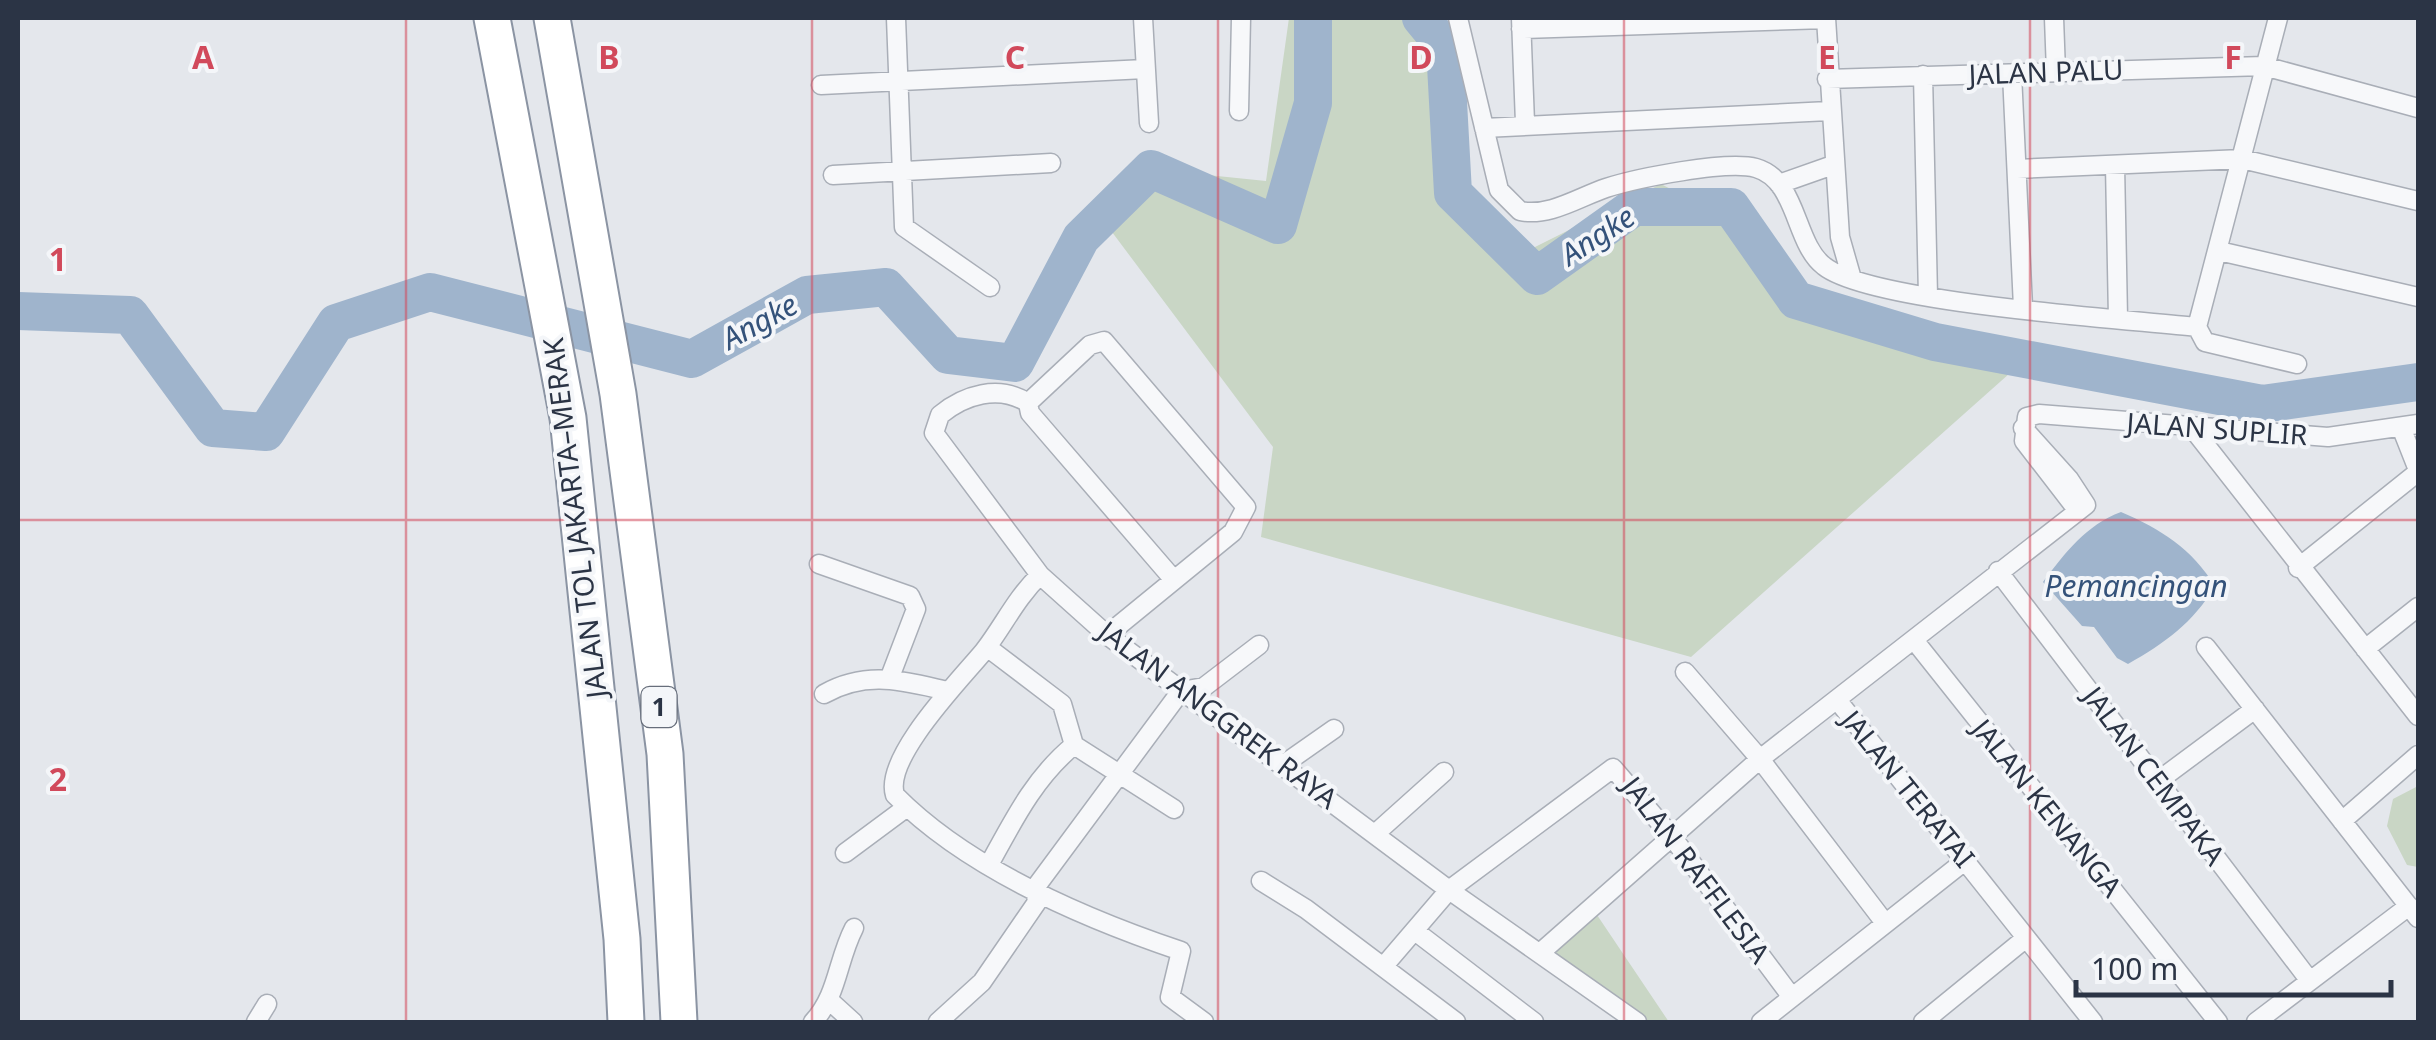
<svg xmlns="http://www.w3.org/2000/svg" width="2436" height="1040" viewBox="0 0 2436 1040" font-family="'Noto Sans',sans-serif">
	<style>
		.green { fill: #c9d6c5 }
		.water { fill: #9fb4cc }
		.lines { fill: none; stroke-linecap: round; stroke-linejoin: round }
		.river { stroke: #9fb4cc; stroke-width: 38 }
		.minor-casing { stroke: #a9aeb7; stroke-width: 21 }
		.motorway-casing { stroke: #8b94a3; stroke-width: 39 }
		.minor { stroke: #f7f8fa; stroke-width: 18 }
		.motorway { stroke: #fff; stroke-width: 35 }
		.grid { fill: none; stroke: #d1495b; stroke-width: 2.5; stroke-opacity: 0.55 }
		.labels { text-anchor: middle; stroke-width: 8; stroke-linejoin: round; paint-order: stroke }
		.shield { fill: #f4f6f9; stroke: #676e7b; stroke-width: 2.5 }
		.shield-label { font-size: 25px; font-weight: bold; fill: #2b3445 }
		.street-label { font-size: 28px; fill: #2b3445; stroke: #f4f6f9 }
		.water-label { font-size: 30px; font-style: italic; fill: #34527a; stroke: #f4f6f9 }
		.grid-label { font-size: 32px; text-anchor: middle; font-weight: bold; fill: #d1495b; stroke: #f4f6f9; stroke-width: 8; stroke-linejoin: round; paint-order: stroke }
	</style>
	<rect width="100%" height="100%" fill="#e4e7ec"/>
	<path class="green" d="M 1289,18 L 1418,18 L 1440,95 L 1456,201 L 1521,254 L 1661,184 L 1728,219 L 1781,306 L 2028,357 L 1691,657 L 1261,537 L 1273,447 L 1100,216 L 1139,168 L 1266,181 Z
		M 2418,786 L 2418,867 L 2407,865 L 2387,826 L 2393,799 Z
		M 1593,909 L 1669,1022 L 1641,1022 L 1544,951 Z"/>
	<path class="water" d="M 2121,512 C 2161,529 2192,549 2215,586 C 2193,623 2165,643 2128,664 L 2117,658 L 2094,627 L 2082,626 L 2043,582 C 2065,553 2086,525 2121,512 Z"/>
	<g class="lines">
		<path class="river" d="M 1421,18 L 1445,47 L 1453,193 L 1537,276 L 1634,207 L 1731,207 L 1796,300 L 1935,342 L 2262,404 L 2418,382
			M 18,311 L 130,315 L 213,428 L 266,432 L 336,323 L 430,292 L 692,359 L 807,295 L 886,287 L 948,355 L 1015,363 L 1081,238 L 1151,169 L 1278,225 L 1313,103 L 1313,18"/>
		<defs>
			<path id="minor" d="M 896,18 L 904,227 L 990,287
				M 1143,18 L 1149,123
				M 1458,18 L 1499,190 L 1520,211 C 1550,217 1579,197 1606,188 C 1637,178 1727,160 1756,168 C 1798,180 1794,243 1824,266 C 1870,303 2126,319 2197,327 L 2205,342 L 2297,364
				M 1521,18 L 1525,123
				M 1826,18 L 1840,237 L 1852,279
				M 2054,18 L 2056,72
				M 1521,29 L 1826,19
				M 2012,74 L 2023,307
				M 1923,75 L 1928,296
				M 1827,79 L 2264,66 L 2418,108
				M 821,85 L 1145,69
				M 1239,111 L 1241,18
				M 1484,128 L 1829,111
				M 2115,165 L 2118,318
				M 2017,169 L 2242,159 L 2418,201
				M 833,175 L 1051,163
				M 1779,184 L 1833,165
				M 2219,251 L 2418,297
				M 2197,327 L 2278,18
				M 1028,403 C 999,384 964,395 940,415 L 934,433 L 1040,575 L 1107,635 L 1449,890 L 1637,1022
				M 1028,403 L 1090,345 L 1104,341 L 1246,507 L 1233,532 L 1107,635
				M 1028,403 L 1030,413 L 1174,580
				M 2401,427 L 2418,470
				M 2193,429 L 2418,716
				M 2078,511 L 2024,441 L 2027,417 L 2039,414 L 2328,437 L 2418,424
				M 819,564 L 910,596 L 916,609 L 890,677
				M 2298,568 L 2418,472
				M 1998,571 L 2310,981
				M 1040,575 C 1016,598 1004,625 984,651 C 961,679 883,758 895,795 C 967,868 1086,919 1181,951 L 1170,997 L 1204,1022
				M 1914,640 L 2218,1022
				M 987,647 L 1062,704 L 1074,745 L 1174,809
				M 2206,647 L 2418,918
				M 2365,649 L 2418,607
				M 1685,672 L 1760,759 L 1885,923
				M 824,694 C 867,670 902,681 948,691
				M 1838,701 L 2093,1022
				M 1284,764 L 1334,729
				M 2158,781 L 2255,709
				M 2342,821 L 2418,755
				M 1376,833 L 1444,772
				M 845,853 L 907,807
				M 990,863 C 1014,819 1035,777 1074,745
				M 1261,881 L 1306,909 L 1456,1022
				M 1035,888 L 1181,691 L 1204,687 L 1259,645
				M 1415,931 L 1534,1022
				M 1540,953 L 1760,759 L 2086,505 L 2069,479 L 2023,428
				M 1383,967 L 1449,890 L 1613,768 L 1673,838 L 1791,996
				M 831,1002 L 853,1022
				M 256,1022 L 267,1004
				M 813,1022 C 838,995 837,961 854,928
				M 938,1022 L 982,982 L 1037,902 L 1035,888
				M 1761,1022 L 1966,860
				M 1923,1022 L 2026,938
				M 2256,1022 L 2409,906"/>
			<path id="motorway" d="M 492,18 L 568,418 L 622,939 L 626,1022
				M 552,18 L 618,394 L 665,754 L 679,1022"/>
		</defs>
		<use href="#minor" class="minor-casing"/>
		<use href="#motorway" class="motorway-casing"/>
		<use href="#minor" class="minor"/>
		<use href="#motorway" class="motorway"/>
	</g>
	<path class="grid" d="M 406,18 L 406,1022M 812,18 L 812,1022M 1218,18 L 1218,1022M 1624,18 L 1624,1022M 2030,18 L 2030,1022M 18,520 L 2418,520"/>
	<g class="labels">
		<rect class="shield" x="641.5" y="687" width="35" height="40" rx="8"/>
		<g class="shield-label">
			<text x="659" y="716">1</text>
		</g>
		<g class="street-label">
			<text transform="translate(2046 72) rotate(-2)" y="10">JALAN PALU</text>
			<text transform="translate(2217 429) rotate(4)" y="10">JALAN SUPLIR</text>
			<text transform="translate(575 518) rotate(-97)" y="10">JALAN TOL JAKARTA–MERAK</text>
			<text transform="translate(1218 715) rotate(37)" y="10">JALAN ANGGREK RAYA</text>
			<text transform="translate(2154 776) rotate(53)" y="10">JALAN CEMPAKA</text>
			<text transform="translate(1908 789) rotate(51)" y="10">JALAN TERATAI</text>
			<text transform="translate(2047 808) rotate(51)" y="10">JALAN KENANGA</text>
			<text transform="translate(1696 870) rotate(53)" y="10">JALAN RAFFLESIA</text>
		</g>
		<g class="water-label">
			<text transform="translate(1598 236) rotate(-33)" y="10">Angke</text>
			<text transform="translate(760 322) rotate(-29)" y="10">Angke</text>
			<text x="2136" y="597">Pemancingan</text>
		</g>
	</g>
	<g class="grid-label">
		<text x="203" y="69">A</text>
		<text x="609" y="69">B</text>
		<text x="1015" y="69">C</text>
		<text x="1421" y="69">D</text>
		<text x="1827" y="69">E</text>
		<text x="2233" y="69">F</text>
		<text x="58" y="271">1</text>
		<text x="58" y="791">2</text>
	</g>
	<rect width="2436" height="1040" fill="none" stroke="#2b3445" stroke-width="40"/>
	<path d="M2076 980v15h315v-15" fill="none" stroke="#2b3445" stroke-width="5"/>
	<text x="2091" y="980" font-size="30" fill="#2b3445" stroke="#f4f6f9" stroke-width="8" paint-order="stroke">100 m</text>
</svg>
